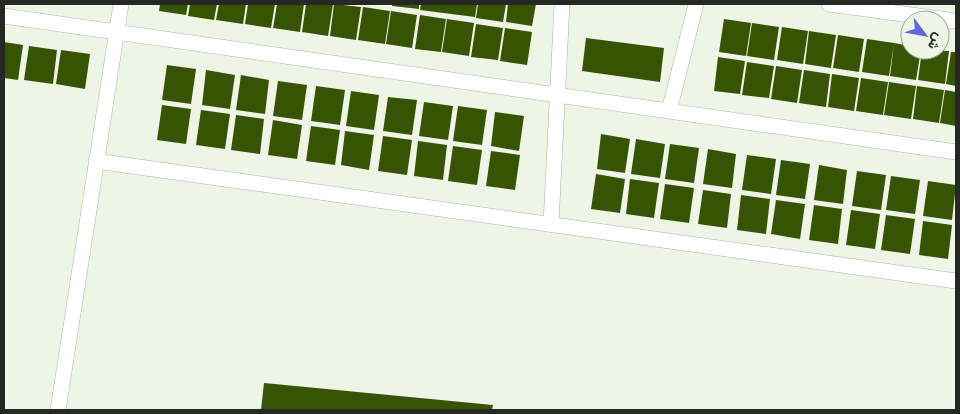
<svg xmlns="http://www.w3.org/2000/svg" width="960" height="414" viewBox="0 0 960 414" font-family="Lora,Vazirmatn,serif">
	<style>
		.building { fill: #375404 }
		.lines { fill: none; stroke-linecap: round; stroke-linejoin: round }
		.street-casing { stroke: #acb3a6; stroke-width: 16 }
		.street { stroke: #fff; stroke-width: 15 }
	</style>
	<rect width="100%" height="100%" fill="#eef5e7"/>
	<path class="building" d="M 160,4 L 188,4 L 186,15 L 159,11 Z
		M 190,4 L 217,4 L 214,20 L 188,16 Z
		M 219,4 L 246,4 L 243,24 L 216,20 Z
		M 248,4 L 275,4 L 271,28 L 245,24 Z
		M 277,4 L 304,4 L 300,32 L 273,28 Z
		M 306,4 L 333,4 L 328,36 L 302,32 Z
		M 334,4 L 361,7 L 356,40 L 330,36 Z
		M 392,4 L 419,4 L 419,9 L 392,6 Z
		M 421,4 L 477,4 L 475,17 L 420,10 Z
		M 478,4 L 506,4 L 503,22 L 476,18 Z
		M 508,4 L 536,4 L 532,26 L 506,22 Z
		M 363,7 L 390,11 L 385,44 L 358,40 Z
		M 391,11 L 417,15 L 412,48 L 386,44 Z
		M 420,15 L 446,19 L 441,52 L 415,49 Z
		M 447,19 L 474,23 L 469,56 L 442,52 Z
		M 724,19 L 751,23 L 746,56 L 719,52 Z
		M 752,23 L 779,27 L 774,60 L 747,56 Z
		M 476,24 L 503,28 L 498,60 L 471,57 Z
		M 782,27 L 808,31 L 803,64 L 777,60 Z
		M 505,28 L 532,32 L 527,65 L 500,61 Z
		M 809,31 L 836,35 L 831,68 L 805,64 Z
		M 838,35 L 864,39 L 859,72 L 833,68 Z
		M 586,38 L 664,48 L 660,82 L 582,71 Z
		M 867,39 L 894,43 L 889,76 L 862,72 Z
		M 4,42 L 23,45 L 18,80 L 4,78 Z
		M 894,43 L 910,46 L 910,50 L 921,50 L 916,80 L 890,76 Z
		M 29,46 L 57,50 L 53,84 L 24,80 Z
		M 61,50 L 90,54 L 85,89 L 56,84 Z
		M 922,50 L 949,51 L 945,84 L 918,80 Z
		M 951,52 L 956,52 L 956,86 L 946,84 Z
		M 718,57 L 745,61 L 740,94 L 714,91 Z
		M 747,62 L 774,66 L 769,98 L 742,95 Z
		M 167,65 L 196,69 L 191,104 L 162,100 Z
		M 776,66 L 802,70 L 797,103 L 771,99 Z
		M 206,70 L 235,75 L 230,109 L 202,105 Z
		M 804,70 L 830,74 L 826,107 L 799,103 Z
		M 832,74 L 859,78 L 854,111 L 828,107 Z
		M 241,75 L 269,80 L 265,114 L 236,110 Z
		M 861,78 L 888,82 L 883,115 L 856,111 Z
		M 278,81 L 307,85 L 302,120 L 273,116 Z
		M 889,82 L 916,86 L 911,119 L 884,115 Z
		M 316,86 L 345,90 L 340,125 L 311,121 Z
		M 917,86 L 944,90 L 939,123 L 913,119 Z
		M 945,90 L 956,92 L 956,126 L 940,123 Z
		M 351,91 L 379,95 L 374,130 L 346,126 Z
		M 388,97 L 417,100 L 412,135 L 383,131 Z
		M 424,102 L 453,106 L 448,140 L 419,136 Z
		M 162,105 L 191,109 L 186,144 L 157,140 Z
		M 458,106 L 487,110 L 482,145 L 453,141 Z
		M 201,110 L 230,114 L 225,149 L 196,145 Z
		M 495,112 L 524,116 L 519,151 L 491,146 Z
		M 236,115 L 264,119 L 260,154 L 231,150 Z
		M 273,120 L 302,125 L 297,159 L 268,155 Z
		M 311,126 L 340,130 L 335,165 L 306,161 Z
		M 345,131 L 374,135 L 369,170 L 341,165 Z
		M 601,134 L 630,139 L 625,173 L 597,169 Z
		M 383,136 L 412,140 L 407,175 L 378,171 Z
		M 636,139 L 665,144 L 660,178 L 631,174 Z
		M 418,141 L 447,145 L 443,180 L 414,176 Z
		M 670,144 L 699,148 L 694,183 L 665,179 Z
		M 453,146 L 482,150 L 477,185 L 448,181 Z
		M 708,149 L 736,154 L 732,188 L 703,184 Z
		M 491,151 L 520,155 L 515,190 L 486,186 Z
		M 747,155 L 776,159 L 771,194 L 742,190 Z
		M 781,160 L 810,164 L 805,199 L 776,195 Z
		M 819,165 L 847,170 L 843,204 L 814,200 Z
		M 857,171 L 886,175 L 881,210 L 852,206 Z
		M 596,174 L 625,179 L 620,213 L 591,209 Z
		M 891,176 L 920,180 L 915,214 L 886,210 Z
		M 630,179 L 659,183 L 654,218 L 626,214 Z
		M 928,181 L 956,185 L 952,220 L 923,216 Z
		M 665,184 L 694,188 L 689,223 L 660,219 Z
		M 703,190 L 731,194 L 727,228 L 698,224 Z
		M 741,195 L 770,199 L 766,234 L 737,230 Z
		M 776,200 L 805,204 L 800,239 L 771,234 Z
		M 814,205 L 842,209 L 838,244 L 809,240 Z
		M 851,210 L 880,214 L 875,249 L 846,245 Z
		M 886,215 L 915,219 L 910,254 L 881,250 Z
		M 923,221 L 952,225 L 948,259 L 919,255 Z
		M 264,383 L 493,405 L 492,410 L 261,410 Z"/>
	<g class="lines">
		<defs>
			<path id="street" d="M 829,4 L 956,21
				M 4,16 L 956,152
				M 669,111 L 696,4
				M 96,161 L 956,281
				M 551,224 L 562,4
				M 58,410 L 121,4"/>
		</defs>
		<use href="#street" class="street-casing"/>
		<use href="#street" class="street"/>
	</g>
	<rect width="960" height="414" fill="none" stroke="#252823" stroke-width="10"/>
	<g transform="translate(925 35) rotate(122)"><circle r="24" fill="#eef5e7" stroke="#9ea399"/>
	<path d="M0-4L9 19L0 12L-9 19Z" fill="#6566df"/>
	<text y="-8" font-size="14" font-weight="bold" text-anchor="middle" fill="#252823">ش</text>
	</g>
</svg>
